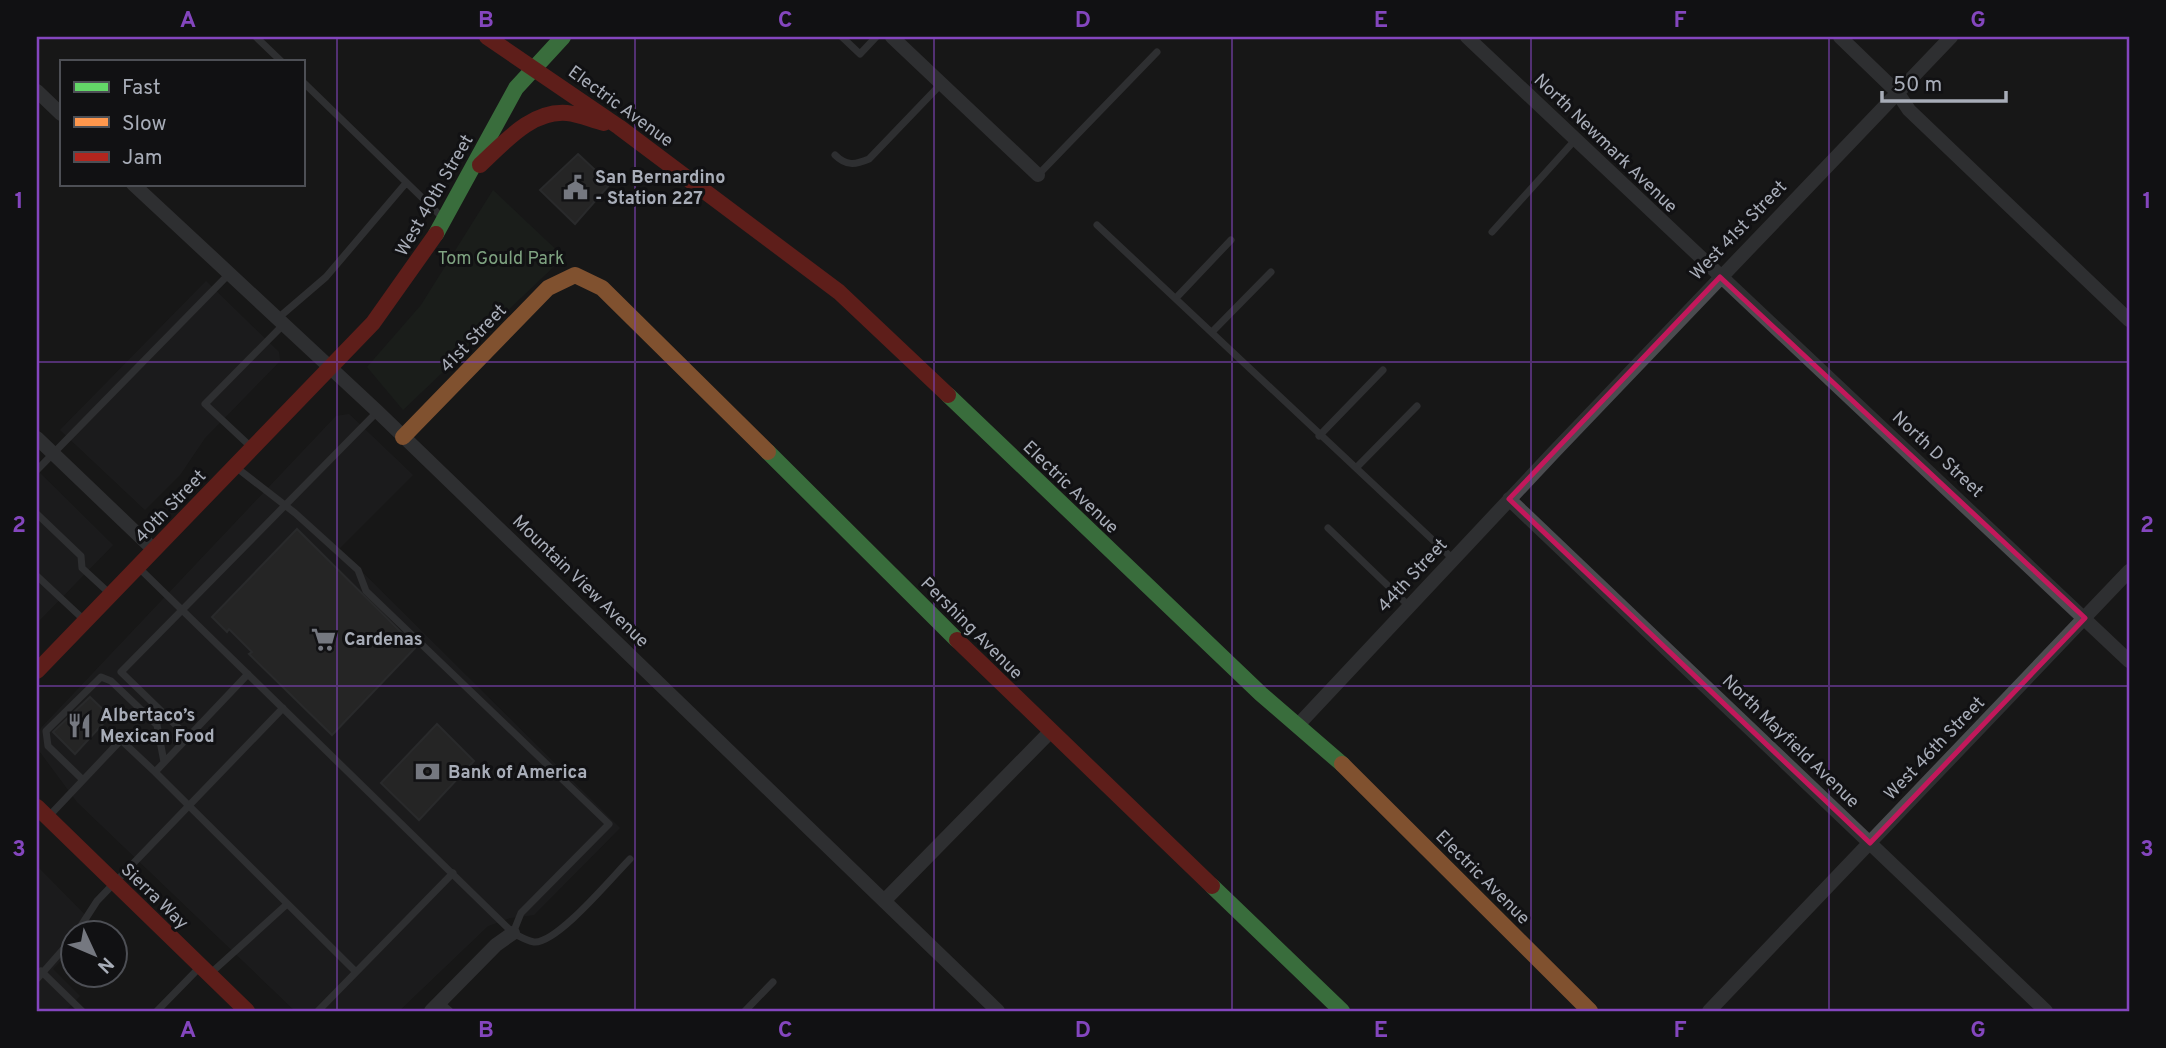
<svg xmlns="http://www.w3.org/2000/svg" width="2166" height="1048" viewBox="0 0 2166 1048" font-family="Overpass,sans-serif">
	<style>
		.built { fill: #212123 }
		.green { fill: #1d241e }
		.building { fill: #353536; stroke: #3f4043; stroke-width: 2 }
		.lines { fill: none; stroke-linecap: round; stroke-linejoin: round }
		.lane { stroke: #4b4c50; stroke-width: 7 }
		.street { stroke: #4b4c50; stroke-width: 14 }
		.fast { stroke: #63d668; stroke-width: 16 }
		.slow { stroke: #ff974d; stroke-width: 16 }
		.jam { stroke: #b3261e; stroke-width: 16 }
		.marked { fill: none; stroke: #c2185b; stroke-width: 5; stroke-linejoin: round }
		.grid { fill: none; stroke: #8446be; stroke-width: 2; stroke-opacity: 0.55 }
		.labels { text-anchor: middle; stroke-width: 6; stroke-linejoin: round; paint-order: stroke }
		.street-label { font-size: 18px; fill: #a8adb8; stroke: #111113 }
		.poi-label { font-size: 18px; font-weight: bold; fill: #a8adb8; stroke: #111113; text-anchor: start }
		.park-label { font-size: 18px; fill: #7fa381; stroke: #111113 }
		.neatline { fill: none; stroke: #8446be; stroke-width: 2.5 }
		.grid-label { font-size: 23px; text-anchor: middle; font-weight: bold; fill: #8446be }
	</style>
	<rect width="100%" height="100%" fill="#171717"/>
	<path class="built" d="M 206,281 L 279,352 L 280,361 L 205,438 L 180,475 L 145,510 L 60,430 Z
		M 349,414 L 413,475 L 339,549 L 620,828 L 534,915 L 510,918 L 488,926 L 399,1011 L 295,1011 L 77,802 L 37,748 L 37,739 L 41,728 L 336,416 Z
		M 37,470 L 113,545 L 37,623 Z
		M 37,866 L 95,925 L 89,932 L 74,932 L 73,948 L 53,969 L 80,996 L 65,1011 L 37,1011 Z"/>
	<path class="green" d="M 493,190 L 564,257 L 403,410 L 367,367 L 421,305 Z"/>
	<path class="building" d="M 578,154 L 610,184 L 575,224 L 540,190 Z
		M 297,529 L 416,647 L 332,735 L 249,654 L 252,652 L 229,629 L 227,632 L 212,617 Z
		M 90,697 L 110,716 L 75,754 L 53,732 Z
		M 437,724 L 474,761 L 419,820 L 381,783 Z"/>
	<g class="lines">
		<path class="lane" d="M 256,37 L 281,61
			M 842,37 L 860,54 L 876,37
			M 303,82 L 443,218
			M 835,155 C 846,166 855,165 869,159 L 941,84
			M 1038,175 L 1157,52
			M 1097,225 L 1453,559
			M 1492,232 L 1575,140
			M 1176,298 L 1231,240
			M 277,319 L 326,277 L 406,183
			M 1212,332 L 1271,272
			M 1319,436 L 1383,370
			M 250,446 L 205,404 L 283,325
			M 237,468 L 295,513 L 358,570 L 366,591 L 609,824 L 521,913 L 513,933
			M 1356,468 L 1417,406
			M 37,470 L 228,275
			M 37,514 L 81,556 L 82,568 L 108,592
			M 1328,528 L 1409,606
			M 138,567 L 513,933 C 519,936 527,941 534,942 C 557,944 613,876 630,859
			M 37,576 L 82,618
			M 248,674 L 155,772 L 356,972
			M 188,737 L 121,672 L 377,412
			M 83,780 L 48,746 L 46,731 L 101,677 L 111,681 L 157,725 L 164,762
			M 50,815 L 121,740 L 155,772
			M 77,932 L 97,901 L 283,708
			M 41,971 L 82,1011
			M 212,972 L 286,905
			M 37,979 L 74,937
			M 440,1002 L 450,1011
			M 157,1011 L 200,967
			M 318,1011 L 453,873
			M 745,1011 L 773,982"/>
		<path class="street" d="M 892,37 L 1038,175
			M 1467,37 L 2129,661
			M 1840,37 L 1897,92 L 1909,110 L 2129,320
			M 37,91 L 61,114
			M 133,184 L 378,412 L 998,1011
			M 37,438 L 154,550
			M 1509,499 L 2046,1011
			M 1298,725 L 1554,452 L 1951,37
			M 884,901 L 1050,732
			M 431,1011 L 496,945 L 513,933
			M 1709,1011 L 2129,571"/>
		<path class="fast" d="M 436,234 L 516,88 L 563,37
			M 948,395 L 1261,694 L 1342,764
			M 768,452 L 957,640
			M 1212,886 L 1342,1011"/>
		<path class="slow" d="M 403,437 L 548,288 L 575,275 L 602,288 L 768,452
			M 1342,764 L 1590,1011"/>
		<path class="jam" d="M 487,37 L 619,127 L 839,292 L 948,395
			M 480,165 C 504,143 531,110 567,113 C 579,114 592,120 604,123
			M 957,640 L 1212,886
			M 37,671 L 373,323 L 436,234
			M 37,807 L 247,1011"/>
	</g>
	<path d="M0 0H2166V1048H0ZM 1720,277 L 2085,618 L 1870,843 L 1509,499 Z" fill="#171717" fill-opacity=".55" fill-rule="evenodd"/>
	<path class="marked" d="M 1720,277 L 2085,618 L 1870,843 L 1509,499 Z"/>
	<path class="grid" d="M 337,37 L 337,1011M 635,37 L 635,1011M 934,37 L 934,1011M 1232,37 L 1232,1011M 1531,37 L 1531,1011M 1829,37 L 1829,1011M 37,362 L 2129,362M 37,686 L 2129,686"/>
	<defs>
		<symbol id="civic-bare" viewBox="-9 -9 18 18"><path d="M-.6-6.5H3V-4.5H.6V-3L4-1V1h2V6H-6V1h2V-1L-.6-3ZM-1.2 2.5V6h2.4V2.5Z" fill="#757880" stroke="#111113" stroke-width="2.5" paint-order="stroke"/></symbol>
		<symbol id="supermarket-bare" viewBox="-9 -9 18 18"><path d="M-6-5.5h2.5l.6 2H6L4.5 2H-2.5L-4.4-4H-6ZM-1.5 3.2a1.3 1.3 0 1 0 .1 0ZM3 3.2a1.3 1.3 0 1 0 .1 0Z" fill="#757880" stroke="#111113" stroke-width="2.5" paint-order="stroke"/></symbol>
		<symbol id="restaurant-bare" viewBox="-9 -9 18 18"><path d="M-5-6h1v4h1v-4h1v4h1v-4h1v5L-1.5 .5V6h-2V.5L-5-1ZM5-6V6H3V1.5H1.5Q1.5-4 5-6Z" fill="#757880" stroke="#111113" stroke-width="2.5" paint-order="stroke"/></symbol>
		<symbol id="bank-bare" viewBox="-9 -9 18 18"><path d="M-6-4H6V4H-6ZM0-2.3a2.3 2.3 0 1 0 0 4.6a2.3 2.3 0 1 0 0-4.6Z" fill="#757880" stroke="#111113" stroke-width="2.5" paint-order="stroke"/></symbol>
	</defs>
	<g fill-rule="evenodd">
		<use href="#civic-bare" x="558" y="170" width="35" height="35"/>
		<use href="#supermarket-bare" x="306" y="622" width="35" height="35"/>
		<use href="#restaurant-bare" x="62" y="708" width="35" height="35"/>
		<use href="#bank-bare" x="410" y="754" width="35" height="35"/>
	</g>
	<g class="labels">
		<g class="street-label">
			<text transform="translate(621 106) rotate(36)" y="6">Electric Avenue</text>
			<text transform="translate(1606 143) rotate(44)" y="6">North Newmark Avenue</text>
			<text transform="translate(434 195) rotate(-60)" y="6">West 40th Street</text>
			<text transform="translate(1738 230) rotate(-46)" y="6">West 41st Street</text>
			<text transform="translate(473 338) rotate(-46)" y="6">41st Street</text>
			<text transform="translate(1938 454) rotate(43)" y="6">North D Street</text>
			<text transform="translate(1071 487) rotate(44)" y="6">Electric Avenue</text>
			<text transform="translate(170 506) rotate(-46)" y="6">40th Street</text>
			<text transform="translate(1412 575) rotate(-47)" y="6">44th Street</text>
			<text transform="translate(581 581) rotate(44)" y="6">Mountain View Avenue</text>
			<text transform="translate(972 628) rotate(45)" y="6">Pershing Avenue</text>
			<text transform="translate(1791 741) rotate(44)" y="6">North Mayfield Avenue</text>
			<text transform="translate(1934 748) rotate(-46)" y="6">West 46th Street</text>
			<text transform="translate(1483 877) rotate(45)" y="6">Electric Avenue</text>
			<text transform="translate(155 896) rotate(44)" y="6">Sierra Way</text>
		</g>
		<g class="poi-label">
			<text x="595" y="183">San Bernardino<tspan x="595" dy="21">- Station 227</tspan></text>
			<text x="344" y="645">Cardenas</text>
			<text x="100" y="721">Albertaco’s<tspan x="100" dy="21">Mexican Food</tspan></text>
			<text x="448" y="778">Bank of America</text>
		</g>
		<g class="park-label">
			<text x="501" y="264">Tom Gould Park</text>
		</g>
	</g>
	<rect width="2166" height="1048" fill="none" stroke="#111113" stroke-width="77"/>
	<rect x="60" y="60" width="245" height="126" fill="#111113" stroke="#4d4f55" stroke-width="2"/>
	<rect x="74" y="82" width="35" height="10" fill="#63d668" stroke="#4d4f55" stroke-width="2"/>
	<text x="122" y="94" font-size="21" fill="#a8adb8">Fast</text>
	<rect x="74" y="117" width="35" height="10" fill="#ff974d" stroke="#4d4f55" stroke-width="2"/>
	<text x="122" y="130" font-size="21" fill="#a8adb8">Slow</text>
	<rect x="74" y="152" width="35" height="10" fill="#b3261e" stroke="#4d4f55" stroke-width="2"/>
	<text x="122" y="164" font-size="21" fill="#a8adb8">Jam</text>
	<g transform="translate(94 954) rotate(134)"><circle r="33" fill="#111113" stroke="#4d4f55" stroke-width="2"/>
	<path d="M0-5L12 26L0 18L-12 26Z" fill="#757880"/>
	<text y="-10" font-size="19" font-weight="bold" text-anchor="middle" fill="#a8adb8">N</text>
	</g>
	<path d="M1882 91v10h124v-10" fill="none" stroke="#a8adb8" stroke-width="3.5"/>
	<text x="1893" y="91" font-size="21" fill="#a8adb8" stroke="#111113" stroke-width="5" paint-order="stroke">50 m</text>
	<rect x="38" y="38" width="2090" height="972" class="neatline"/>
	<g class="grid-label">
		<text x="188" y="27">A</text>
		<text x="486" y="27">B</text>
		<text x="785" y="27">C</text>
		<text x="1083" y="27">D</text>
		<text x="1381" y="27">E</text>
		<text x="1680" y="27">F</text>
		<text x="1978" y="27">G</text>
		<text x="19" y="208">1</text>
		<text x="2147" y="208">1</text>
		<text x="19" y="532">2</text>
		<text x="2147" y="532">2</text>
		<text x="19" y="856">3</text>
		<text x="2147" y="856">3</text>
		<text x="188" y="1037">A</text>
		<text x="486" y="1037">B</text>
		<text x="785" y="1037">C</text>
		<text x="1083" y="1037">D</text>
		<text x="1381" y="1037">E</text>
		<text x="1680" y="1037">F</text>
		<text x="1978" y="1037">G</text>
	</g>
</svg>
